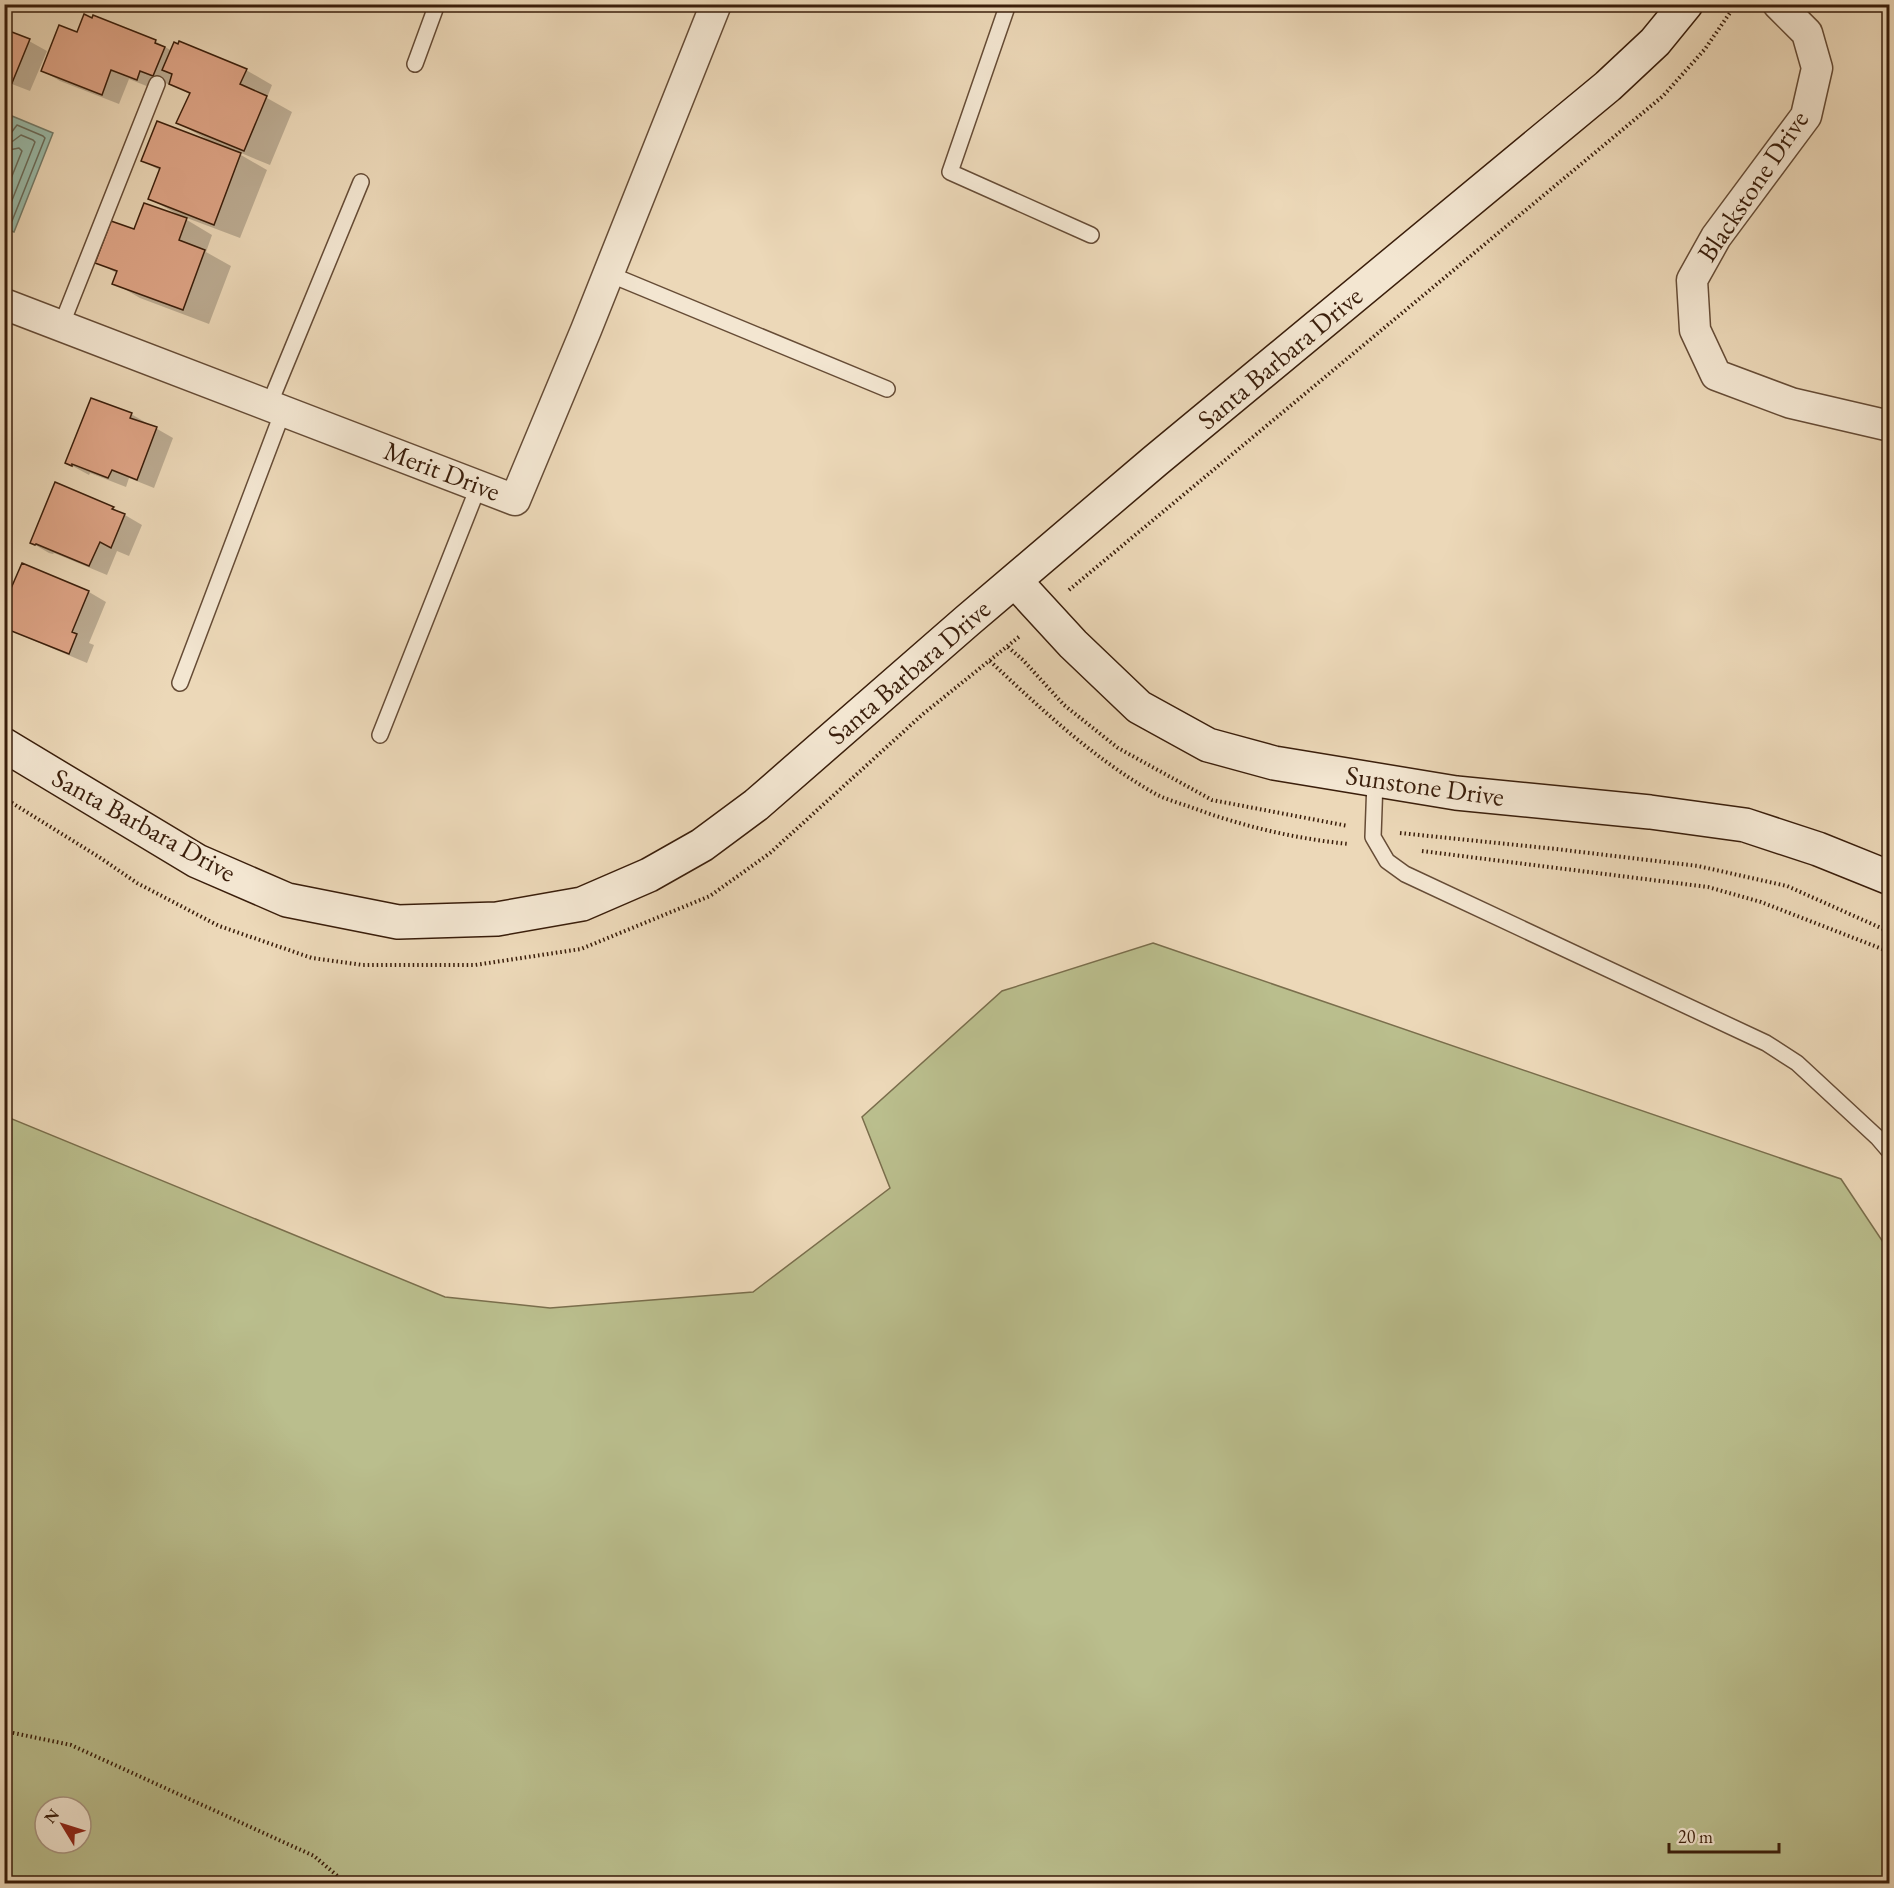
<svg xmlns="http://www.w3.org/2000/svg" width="1894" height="1888" viewBox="0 0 1894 1888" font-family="'EB Garamond',serif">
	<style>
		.green { fill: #babe8d; stroke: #7a6e4c; stroke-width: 1.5; fill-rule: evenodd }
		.water { fill: #9abba9; stroke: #747c6a; stroke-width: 1.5 }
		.shadow { fill: #0003 }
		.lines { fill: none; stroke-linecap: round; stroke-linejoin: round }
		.shore { stroke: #6a6c5a; stroke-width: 1.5 }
		.building { fill: #dfa587; stroke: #3a1e0b; stroke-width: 1.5 }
		.lane-casing { stroke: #664c36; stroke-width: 18 }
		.street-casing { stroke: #664c36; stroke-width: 33 }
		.secondary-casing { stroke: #3a1e0b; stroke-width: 36 }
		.path { stroke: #3a1e0b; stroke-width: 4; stroke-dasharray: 1.5 3; stroke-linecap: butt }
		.lane { stroke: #f3e6d1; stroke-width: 15 }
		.street { stroke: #f3e6d1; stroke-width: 30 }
		.secondary { stroke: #f3e6d1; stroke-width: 33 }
		.labels { text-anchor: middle; stroke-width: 4.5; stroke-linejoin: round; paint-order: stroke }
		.street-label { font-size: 27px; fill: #3a1e0b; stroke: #f3e6d1 }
	</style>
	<rect width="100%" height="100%" fill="#ecd8b8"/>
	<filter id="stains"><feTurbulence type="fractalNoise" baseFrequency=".00333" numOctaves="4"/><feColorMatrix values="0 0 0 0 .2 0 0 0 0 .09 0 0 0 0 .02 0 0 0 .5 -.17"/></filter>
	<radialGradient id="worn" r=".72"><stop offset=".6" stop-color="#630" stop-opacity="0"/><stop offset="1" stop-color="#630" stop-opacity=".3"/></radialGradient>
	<path class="green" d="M 1153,943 L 1841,1179 L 1889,1251 L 1889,1883 L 5,1883 L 5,1116 L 445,1297 L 550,1308 L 753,1292 L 890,1188 L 862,1117 L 1002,991 ZM 45,1807 L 81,1807 L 81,1843 L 45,1843 Z"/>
	<path class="water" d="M 12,116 L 53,133 L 14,232 L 4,228 L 5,136 Z"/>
	<path class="shadow" d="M 4,30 L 29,41 L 47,51 L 30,91 L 4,81 Z
		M 77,34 L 155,41 L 172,51 L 246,70 L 272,85 L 267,98 L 292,112 L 270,165 L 241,153 L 241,155 L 267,170 L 240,238 L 187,218 L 187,220 L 212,235 L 206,252 L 231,266 L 209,324 L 140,298 L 114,283 L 118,274 L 97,262 L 135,231 L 176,216 L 177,214 L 150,199 L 161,171 L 143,161 L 209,143 L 210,141 L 178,123 L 191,95 L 171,83 L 170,85 L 158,80 L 154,89 L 129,79 L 119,104 L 60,81 L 43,71 Z
		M 131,414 L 173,438 L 154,488 L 129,478 L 126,487 L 90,473 L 89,475 L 67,463 Z
		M 56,484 L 113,508 L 142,525 L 129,556 L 117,551 L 107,575 L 54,553 L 53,554 L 49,553 L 32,543 Z
		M 23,565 L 89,592 L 106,602 L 89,643 L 94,645 L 87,663 L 4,628 L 10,595 Z"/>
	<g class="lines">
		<path class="shore" d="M 4,135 L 11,133 L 17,125 L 43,136 L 45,138 L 12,221 L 4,222
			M 4,142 L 13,141 L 21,135 L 33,140 L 35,142 L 7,213 L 4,215
			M 4,151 L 19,148 L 22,151 L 4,196"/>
	</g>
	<path class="building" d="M 84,14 L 92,18 L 93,15 L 156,40 L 155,43 L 165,47 L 153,76 L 140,71 L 137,80 L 111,70 L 102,95 L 41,71 L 59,25 L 77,32 Z
		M 4,29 L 30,39 L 12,83 L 4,79 Z
		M 179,41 L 247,69 L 240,84 L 267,96 L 244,151 L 176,123 L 190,93 L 169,84 L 172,74 L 162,70 L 174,42 L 178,44 Z
		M 157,121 L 241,153 L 214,225 L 148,199 L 160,168 L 141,161 Z
		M 144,203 L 187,218 L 179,240 L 205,250 L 183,310 L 112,284 L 117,271 L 95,263 L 111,221 L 134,229 Z
		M 91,398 L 132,413 L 130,418 L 157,427 L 137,480 L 112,470 L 108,478 L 72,464 L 72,466 L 65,463 Z
		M 55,482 L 114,507 L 112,509 L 125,514 L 111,548 L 100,542 L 89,566 L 36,544 L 35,545 L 30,543 Z
		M 22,563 L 89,591 L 72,632 L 77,634 L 69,654 L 4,628 L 4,593 L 5,591 L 9,593 Z"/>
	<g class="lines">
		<defs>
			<path id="lane" d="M 1008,4 L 950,172 L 1091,235
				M 415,64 L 437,4
				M 609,274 L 887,389
				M 61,326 L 157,84
				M 269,405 L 361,182
				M 180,683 L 283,411
				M 380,735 L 479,485
				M 1375,780 L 1373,837 L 1387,861 L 1405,874 L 1766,1043 L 1797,1063 L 1878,1138 L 1890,1152"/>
			<path id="street" d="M 1778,4 L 1807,33 L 1817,68 L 1806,116 L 1716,237 L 1692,280 L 1695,330 L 1716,375 L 1791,403 L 1890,426
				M 4,304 L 515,500 L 586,330 L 716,4"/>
			<path id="secondary" d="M 1015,581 L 1073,644 L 1139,707 L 1208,745 L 1274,763 L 1456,793 L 1650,812 L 1745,825 L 1818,849 L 1890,878
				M 4,745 L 197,861 L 287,900 L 398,922 L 497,919 L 582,904 L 649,875 L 702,845 L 756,805 L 967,621 L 1155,461 L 1608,86 L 1655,42 L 1686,4"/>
		</defs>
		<use href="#lane" class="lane-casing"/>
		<use href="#street" class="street-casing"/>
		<use href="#secondary" class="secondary-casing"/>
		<path class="path" d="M 1069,590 L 1663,96 L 1705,49 L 1736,4
			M 1008,647 L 1023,660 L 1064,705 L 1118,748 L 1212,800 L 1348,826
			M 990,661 C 1041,709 1093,758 1154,793 C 1166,800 1180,803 1193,808 C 1242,826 1296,839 1349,844
			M 4,798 L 99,857 L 137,883 L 219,926 L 312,958 L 363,965 L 475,965 L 581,949 L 710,896 L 770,853 L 923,714 L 1020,636
			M 1400,833 L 1556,849 L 1698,866 L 1787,886 L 1890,932
			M 1422,851 L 1708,887 L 1761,902 L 1890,952
			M 4,1731 L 71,1745 L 314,1856 L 347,1884"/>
		<use href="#lane" class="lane"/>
		<use href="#street" class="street"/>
		<use href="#secondary" class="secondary"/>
	</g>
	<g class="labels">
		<g class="street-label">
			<text transform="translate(1753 186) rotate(-56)" y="9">Blackstone Drive</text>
			<text transform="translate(1280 358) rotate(-40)" y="9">Santa Barbara Drive</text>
			<text transform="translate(442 471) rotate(21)" y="9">Merit Drive</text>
			<text transform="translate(909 672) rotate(-41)" y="9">Santa Barbara Drive</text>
			<text transform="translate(1425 786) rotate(8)" y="9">Sunstone Drive</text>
			<text transform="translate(144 825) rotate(29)" y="9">Santa Barbara Drive</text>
		</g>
	</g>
	<rect width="1894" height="1888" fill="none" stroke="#ecd8b8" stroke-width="24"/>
	<rect x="6" y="6" width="1882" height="1876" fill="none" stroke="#3a1e0b" stroke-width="3"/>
	<rect x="12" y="12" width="1870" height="1864" fill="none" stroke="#3a1e0b" stroke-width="1.5"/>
	<g transform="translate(63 1825) rotate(308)"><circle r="28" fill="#f3e6d1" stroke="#a99682" stroke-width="1.5"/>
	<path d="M0-4.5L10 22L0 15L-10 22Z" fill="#8f2418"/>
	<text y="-9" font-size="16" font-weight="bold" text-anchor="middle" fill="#3a1e0b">N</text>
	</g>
	<path d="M1669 1843v9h110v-9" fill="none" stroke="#3a1e0b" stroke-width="3"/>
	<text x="1678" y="1843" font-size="18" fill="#3a1e0b" stroke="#f3e6d1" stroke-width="4.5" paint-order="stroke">20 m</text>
	<rect width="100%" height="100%" filter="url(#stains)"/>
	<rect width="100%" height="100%" fill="url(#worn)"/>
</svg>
